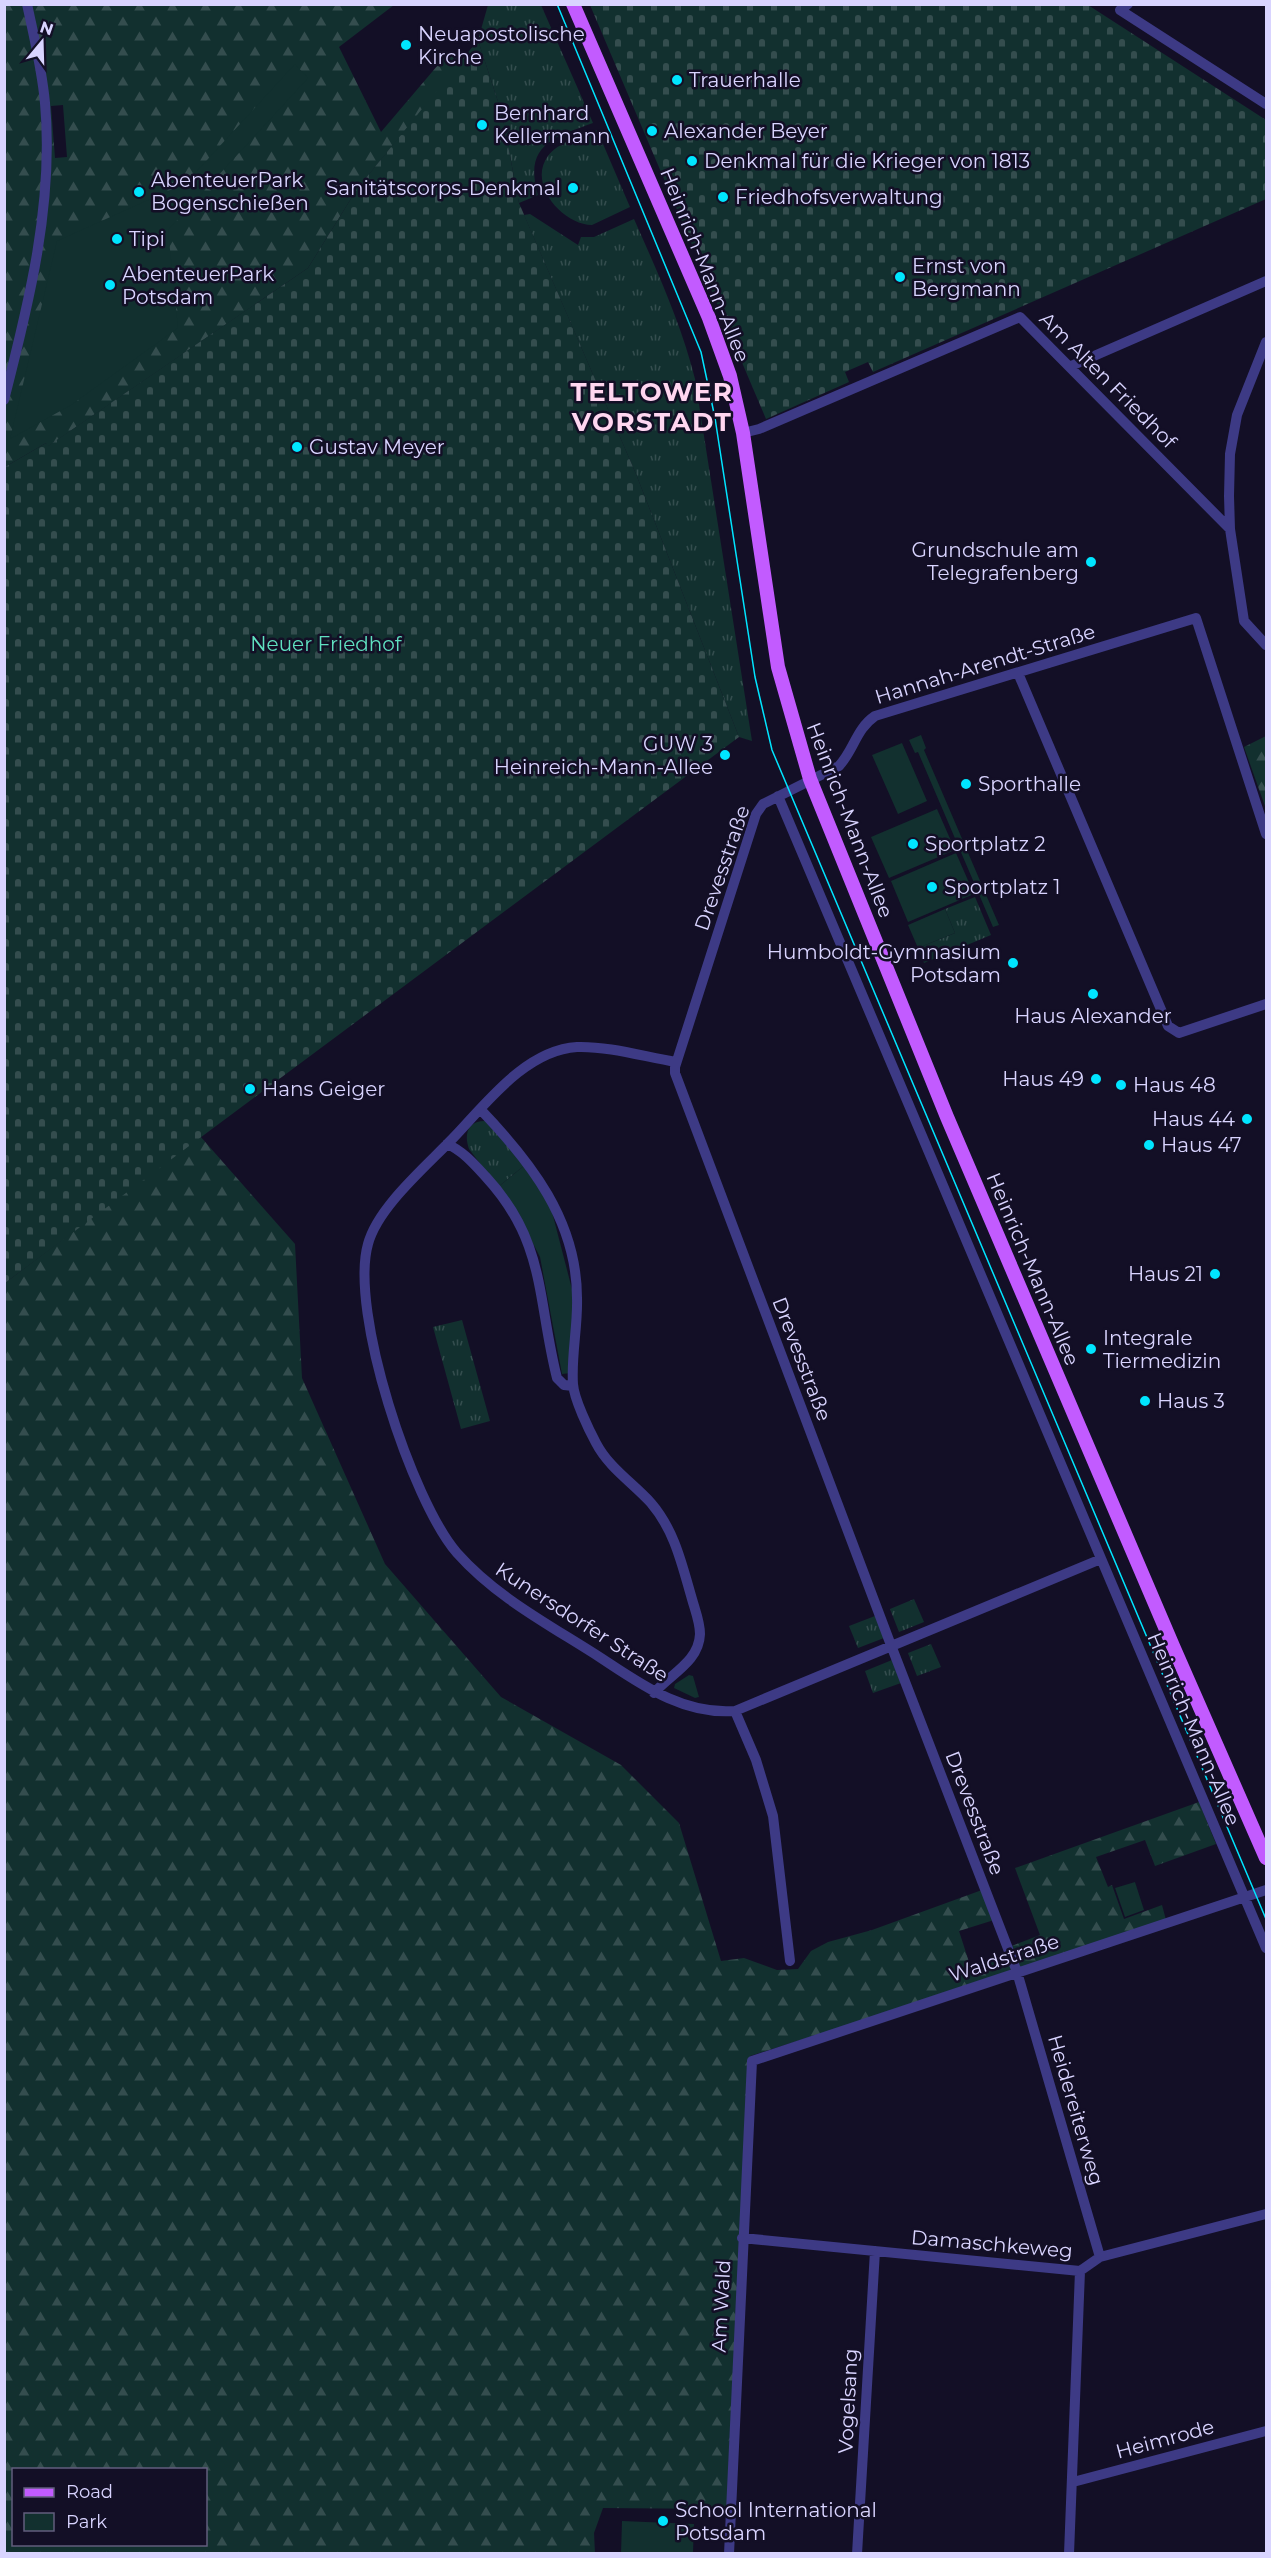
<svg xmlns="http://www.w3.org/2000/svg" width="1271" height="2558" viewBox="0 0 1271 2558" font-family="Montserrat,sans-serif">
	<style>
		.grass { fill: url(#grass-tufts) }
		.forest { fill: url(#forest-firs); fill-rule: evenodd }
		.cemetery { fill: url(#cemetery-stones) }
		.park { fill: #12302f }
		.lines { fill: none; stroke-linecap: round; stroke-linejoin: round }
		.minor { stroke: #3d3a85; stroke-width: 10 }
		.major { stroke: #c25bff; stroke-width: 14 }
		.tram { stroke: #00e5ff; stroke-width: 1.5 }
		.poi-dot { fill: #00e5ff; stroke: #130f26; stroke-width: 2 }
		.labels { text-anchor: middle; stroke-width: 5; stroke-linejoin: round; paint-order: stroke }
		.poi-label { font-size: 20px; fill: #d9d4ff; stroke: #130f26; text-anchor: start }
		.street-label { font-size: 20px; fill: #d9d4ff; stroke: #130f26 }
		.park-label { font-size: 20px; fill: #5fe0c0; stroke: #130f26 }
		.district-label { font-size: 26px; font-weight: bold; letter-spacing: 1.5px; fill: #ffd6f0; stroke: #130f26 }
	</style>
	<defs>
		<pattern id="grass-tufts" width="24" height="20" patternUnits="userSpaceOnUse" patternTransform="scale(1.5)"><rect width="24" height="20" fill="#12302f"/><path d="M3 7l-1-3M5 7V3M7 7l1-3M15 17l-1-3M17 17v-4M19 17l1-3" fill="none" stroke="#344d4e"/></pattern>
		<pattern id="forest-firs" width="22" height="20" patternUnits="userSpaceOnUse" patternTransform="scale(1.5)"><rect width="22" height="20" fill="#12302f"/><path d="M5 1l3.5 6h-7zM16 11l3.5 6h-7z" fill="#344d4e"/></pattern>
		<pattern id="cemetery-stones" width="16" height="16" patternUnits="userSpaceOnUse" patternTransform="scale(1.5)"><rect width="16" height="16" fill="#12302f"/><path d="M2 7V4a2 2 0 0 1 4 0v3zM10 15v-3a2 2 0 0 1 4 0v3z" fill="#344d4e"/></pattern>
	</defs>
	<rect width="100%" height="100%" fill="#130f26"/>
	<path class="grass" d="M 488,5 L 541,5 L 593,123 C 555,137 523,144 538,195 L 519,203 L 502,114 L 478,40 Z
		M 597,130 L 630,207 L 592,225 C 563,225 527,184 548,156 C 558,142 581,137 597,130 Z
		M 530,214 L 578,245 L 581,237 L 594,237 L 634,219 C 657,271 681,323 695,379 L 752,741 L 739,737 L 636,474 L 524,215 Z
		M 975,897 L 991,935 L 924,963 L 918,948 L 955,933 L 945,909 Z
		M 485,1121 L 525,1165 L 498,1187 L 469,1149 C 464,1135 467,1121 485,1121 Z
		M 462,1320 L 490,1421 L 461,1429 L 433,1327 Z
		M 914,1599 L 924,1622 L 899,1632 L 890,1609 Z
		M 875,1616 L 884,1638 L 858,1648 L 849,1626 Z
		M 931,1644 L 941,1667 L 917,1676 L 908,1653 Z
		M 892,1660 L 901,1683 L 873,1693 L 865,1671 Z"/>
	<path class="forest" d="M 5,5 L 394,5 L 339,47 L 381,132 L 449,52 L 463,60 L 357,189 L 308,268 L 47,447 L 46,443 L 5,467 ZM 63,105 L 67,157 L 55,158 L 51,106 Z
		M 1266,736 L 1266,809 L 1244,747 Z
		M 200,1136 L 295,1244 L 302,1378 L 385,1564 L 501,1697 L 621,1765 L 679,1823 L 721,1961 L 744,1958 L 777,1970 L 798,1969 L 811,1951 L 828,1942 L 872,1930 L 982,1890 L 994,1920 L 959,1931 L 970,1965 L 1007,1953 L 1015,1972 L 750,2056 L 728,2509 L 603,2508 L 594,2533 L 595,2553 L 5,2554 L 5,1283 ZM 14,2470 L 206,2470 L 206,2544 L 14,2544 Z
		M 1199,1802 L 1216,1844 L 1155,1866 L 1145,1840 L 1096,1857 L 1108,1887 L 1112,1885 L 1124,1919 L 1162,1905 L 1166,1920 L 1018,1971 L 1009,1947 L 1040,1935 L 1015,1868 Z"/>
	<path class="cemetery" d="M 590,5 L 1088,5 L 1266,120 L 1266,199 L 873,372 L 868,362 L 845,372 L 849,382 L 766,419 Z
		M 478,40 L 502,114 L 519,203 L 636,474 L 739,737 L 5,1283 L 5,467 L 46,443 L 48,446 L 308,268 L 357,189 Z"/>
	<path class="park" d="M 295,64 L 308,78 L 168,230 L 178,328 L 71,405 L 10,439 L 57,241 L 186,183 Z
		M 921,735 L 926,748 L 924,750 L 999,925 L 993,927 L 918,752 L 915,753 L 909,740 Z
		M 902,743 L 927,801 L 898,814 L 872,755 Z
		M 937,809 L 955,850 L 889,878 L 871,837 Z
		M 956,853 L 974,894 L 908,922 L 891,881 Z
		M 945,909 L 955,933 L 918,948 L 908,925 Z
		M 525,1165 L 550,1204 L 573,1293 L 571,1373 L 562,1374 L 540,1257 L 524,1226 L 498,1187 Z
		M 689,1675 L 693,1676 L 699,1697 L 695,1698 L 674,1688 L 675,1684 Z
		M 1135,1882 L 1144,1910 L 1125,1917 L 1115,1888 Z
		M 622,2521 L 694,2524 L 693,2553 L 621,2553 Z"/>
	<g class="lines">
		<path class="minor" d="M 1128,4 L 1120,10 L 1266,104
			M 1266,342 L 1237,415 L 1230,454 L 1229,496 L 1230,529 L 1244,621 L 1266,645
			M 1071,366 L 1266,281
			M 4,400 C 29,303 54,203 45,103 C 42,69 34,37 27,4
			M 743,433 L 759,429 L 1020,317 L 1230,529
			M 1018,673 L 1168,1026 L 1179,1033 L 1266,1004
			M 778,796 L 1266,1948
			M 676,1062 C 645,1057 609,1046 577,1047 C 527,1050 488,1101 456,1135 C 429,1164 378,1206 368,1244 C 349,1311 412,1501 457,1553 C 497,1598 550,1625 601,1658 C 642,1685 683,1715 735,1711 L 1101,1559
			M 480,1109 C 531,1162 577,1221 577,1298 C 578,1326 571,1356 573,1384 C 574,1399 589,1430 596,1443 C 609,1468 633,1483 651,1503 C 675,1531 682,1565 692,1599 C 695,1610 700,1622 700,1634 C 699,1662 670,1674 654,1693
			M 447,1144 C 463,1151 474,1164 486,1177 C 546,1242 537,1299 557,1378 L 564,1385 L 573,1386
			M 735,1711 L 756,1760 L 773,1816 L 790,1961
			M 742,2238 L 1080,2271 L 1100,2257 L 1266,2214
			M 1100,2257 L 1017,1972 L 889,1640 L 675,1073 L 675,1067 L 756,814 L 763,804 L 839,766 C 854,750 856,729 875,716 L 1196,618 L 1266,834
			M 1073,2482 L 1266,2431
			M 729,2554 L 752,2061 L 1266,1890
			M 857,2554 L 875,2251
			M 1069,2554 L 1080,2271"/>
		<path class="major" d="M 573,4 L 709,318 L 730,376 L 743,433 L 778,667 L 810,779 L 947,1117 L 1173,1646 L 1266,1858"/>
		<path class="tram" d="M 557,4 L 701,352 L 715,418 L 755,677 L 772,750 L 1266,1919"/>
	</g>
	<g class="poi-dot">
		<circle cx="406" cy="45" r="6"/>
		<circle cx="677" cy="80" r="6"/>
		<circle cx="482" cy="125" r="6"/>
		<circle cx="652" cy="131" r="6"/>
		<circle cx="692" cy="161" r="6"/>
		<circle cx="573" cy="188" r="6"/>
		<circle cx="139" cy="192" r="6"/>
		<circle cx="723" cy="197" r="6"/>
		<circle cx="117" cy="239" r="6"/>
		<circle cx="900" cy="277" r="6"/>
		<circle cx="110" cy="285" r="6"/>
		<circle cx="297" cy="447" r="6"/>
		<circle cx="1091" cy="562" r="6"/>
		<circle cx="725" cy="755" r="6"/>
		<circle cx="966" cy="784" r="6"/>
		<circle cx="913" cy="844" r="6"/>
		<circle cx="932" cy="887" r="6"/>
		<circle cx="1013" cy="963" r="6"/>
		<circle cx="1093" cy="994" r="6"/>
		<circle cx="1096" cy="1079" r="6"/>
		<circle cx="1121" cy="1085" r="6"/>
		<circle cx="250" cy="1089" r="6"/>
		<circle cx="1247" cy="1119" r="6"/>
		<circle cx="1149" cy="1145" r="6"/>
		<circle cx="1215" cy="1274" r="6"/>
		<circle cx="1091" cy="1349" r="6"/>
		<circle cx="1145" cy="1401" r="6"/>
		<circle cx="663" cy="2521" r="6"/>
	</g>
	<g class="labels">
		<g class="poi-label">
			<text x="418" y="41">Neuapostolische<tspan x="418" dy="23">Kirche</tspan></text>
			<text x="689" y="87">Trauerhalle</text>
			<text x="494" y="120">Bernhard<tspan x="494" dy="23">Kellermann</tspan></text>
			<text x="664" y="138">Alexander Beyer</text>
			<text x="704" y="168">Denkmal für die Krieger von 1813</text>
			<text x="151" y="187">AbenteuerPark<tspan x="151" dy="23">Bogenschießen</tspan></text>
			<text x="561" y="195" text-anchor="end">Sanitätscorps-Denkmal</text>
			<text x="735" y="204">Friedhofsverwaltung</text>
			<text x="129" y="246">Tipi</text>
			<text x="912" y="273">Ernst von<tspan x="912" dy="23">Bergmann</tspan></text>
			<text x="122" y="281">AbenteuerPark<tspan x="122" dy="23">Potsdam</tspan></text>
			<text x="309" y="454">Gustav Meyer</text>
			<text x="1079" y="557" text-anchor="end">Grundschule am<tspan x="1079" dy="23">Telegrafenberg</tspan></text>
			<text x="713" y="751" text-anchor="end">GUW 3<tspan x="713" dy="23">Heinreich-Mann-Allee</tspan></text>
			<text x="978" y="791">Sporthalle</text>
			<text x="925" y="851">Sportplatz 2</text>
			<text x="944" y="894">Sportplatz 1</text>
			<text x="1001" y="959" text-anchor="end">Humboldt-Gymnasium<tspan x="1001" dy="23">Potsdam</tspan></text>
			<text x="1093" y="1023" text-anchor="middle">Haus Alexander</text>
			<text x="1084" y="1086" text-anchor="end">Haus 49</text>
			<text x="1133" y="1092">Haus 48</text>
			<text x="262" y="1096">Hans Geiger</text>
			<text x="1235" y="1126" text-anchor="end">Haus 44</text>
			<text x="1161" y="1152">Haus 47</text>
			<text x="1203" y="1281" text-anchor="end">Haus 21</text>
			<text x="1103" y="1345">Integrale<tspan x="1103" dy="23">Tiermedizin</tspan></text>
			<text x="1157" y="1408">Haus 3</text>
			<text x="675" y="2517">School International<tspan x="675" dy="23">Potsdam</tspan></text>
		</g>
		<g class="street-label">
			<text transform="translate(705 265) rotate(68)" y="7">Heinrich-Mann-Allee</text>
			<text transform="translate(1108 380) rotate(45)" y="7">Am Alten Friedhof</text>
			<text transform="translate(985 664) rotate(-17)" y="7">Hannah-Arendt-Straße</text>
			<text transform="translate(850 820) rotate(69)" y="7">Heinrich-Mann-Allee</text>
			<text transform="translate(722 868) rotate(-71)" y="7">Drevesstraße</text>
			<text transform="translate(1033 1269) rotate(67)" y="7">Heinrich-Mann-Allee</text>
			<text transform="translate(802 1359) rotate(69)" y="7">Drevesstraße</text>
			<text transform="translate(582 1622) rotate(33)" y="7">Kunersdorfer Straße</text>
			<text transform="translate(1194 1729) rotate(67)" y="7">Heinrich-Mann-Allee</text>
			<text transform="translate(975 1813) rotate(69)" y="7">Drevesstraße</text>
			<text transform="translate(1004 1958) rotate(-18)" y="7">Waldstraße</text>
			<text transform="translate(1076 2110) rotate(74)" y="7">Heidereiterweg</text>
			<text transform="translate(992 2244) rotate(5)" y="7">Damaschkeweg</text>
			<text transform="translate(721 2306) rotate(-87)" y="7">Am Wald</text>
			<text transform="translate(848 2401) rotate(-87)" y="7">Vogelsang</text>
			<text transform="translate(1165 2439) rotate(-15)" y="7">Heimrode</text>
		</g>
		<g class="park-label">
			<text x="326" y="651">Neuer Friedhof</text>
		</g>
		<g class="district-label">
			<text x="652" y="401">TELTOWER<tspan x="652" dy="30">VORSTADT</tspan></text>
		</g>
	</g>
	<rect width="1271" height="2558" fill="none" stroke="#d9d4ff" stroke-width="12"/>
	<rect x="12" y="2468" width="195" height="78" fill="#130f26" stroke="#625e7d" stroke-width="1.5"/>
	<rect x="24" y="2488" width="30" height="9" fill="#c25bff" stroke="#625e7d" stroke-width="1.5"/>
	<text x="66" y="2498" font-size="18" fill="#d9d4ff">Road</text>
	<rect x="24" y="2513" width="30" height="18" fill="#12302f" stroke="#625e7d" stroke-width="1.5"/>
	<text x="66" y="2528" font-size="18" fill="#d9d4ff">Park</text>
	<g transform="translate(42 42) rotate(19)" stroke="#130f26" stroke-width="4.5" paint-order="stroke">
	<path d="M0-4.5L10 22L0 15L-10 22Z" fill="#d9d4ff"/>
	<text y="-9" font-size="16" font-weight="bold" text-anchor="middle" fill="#d9d4ff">N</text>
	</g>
</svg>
